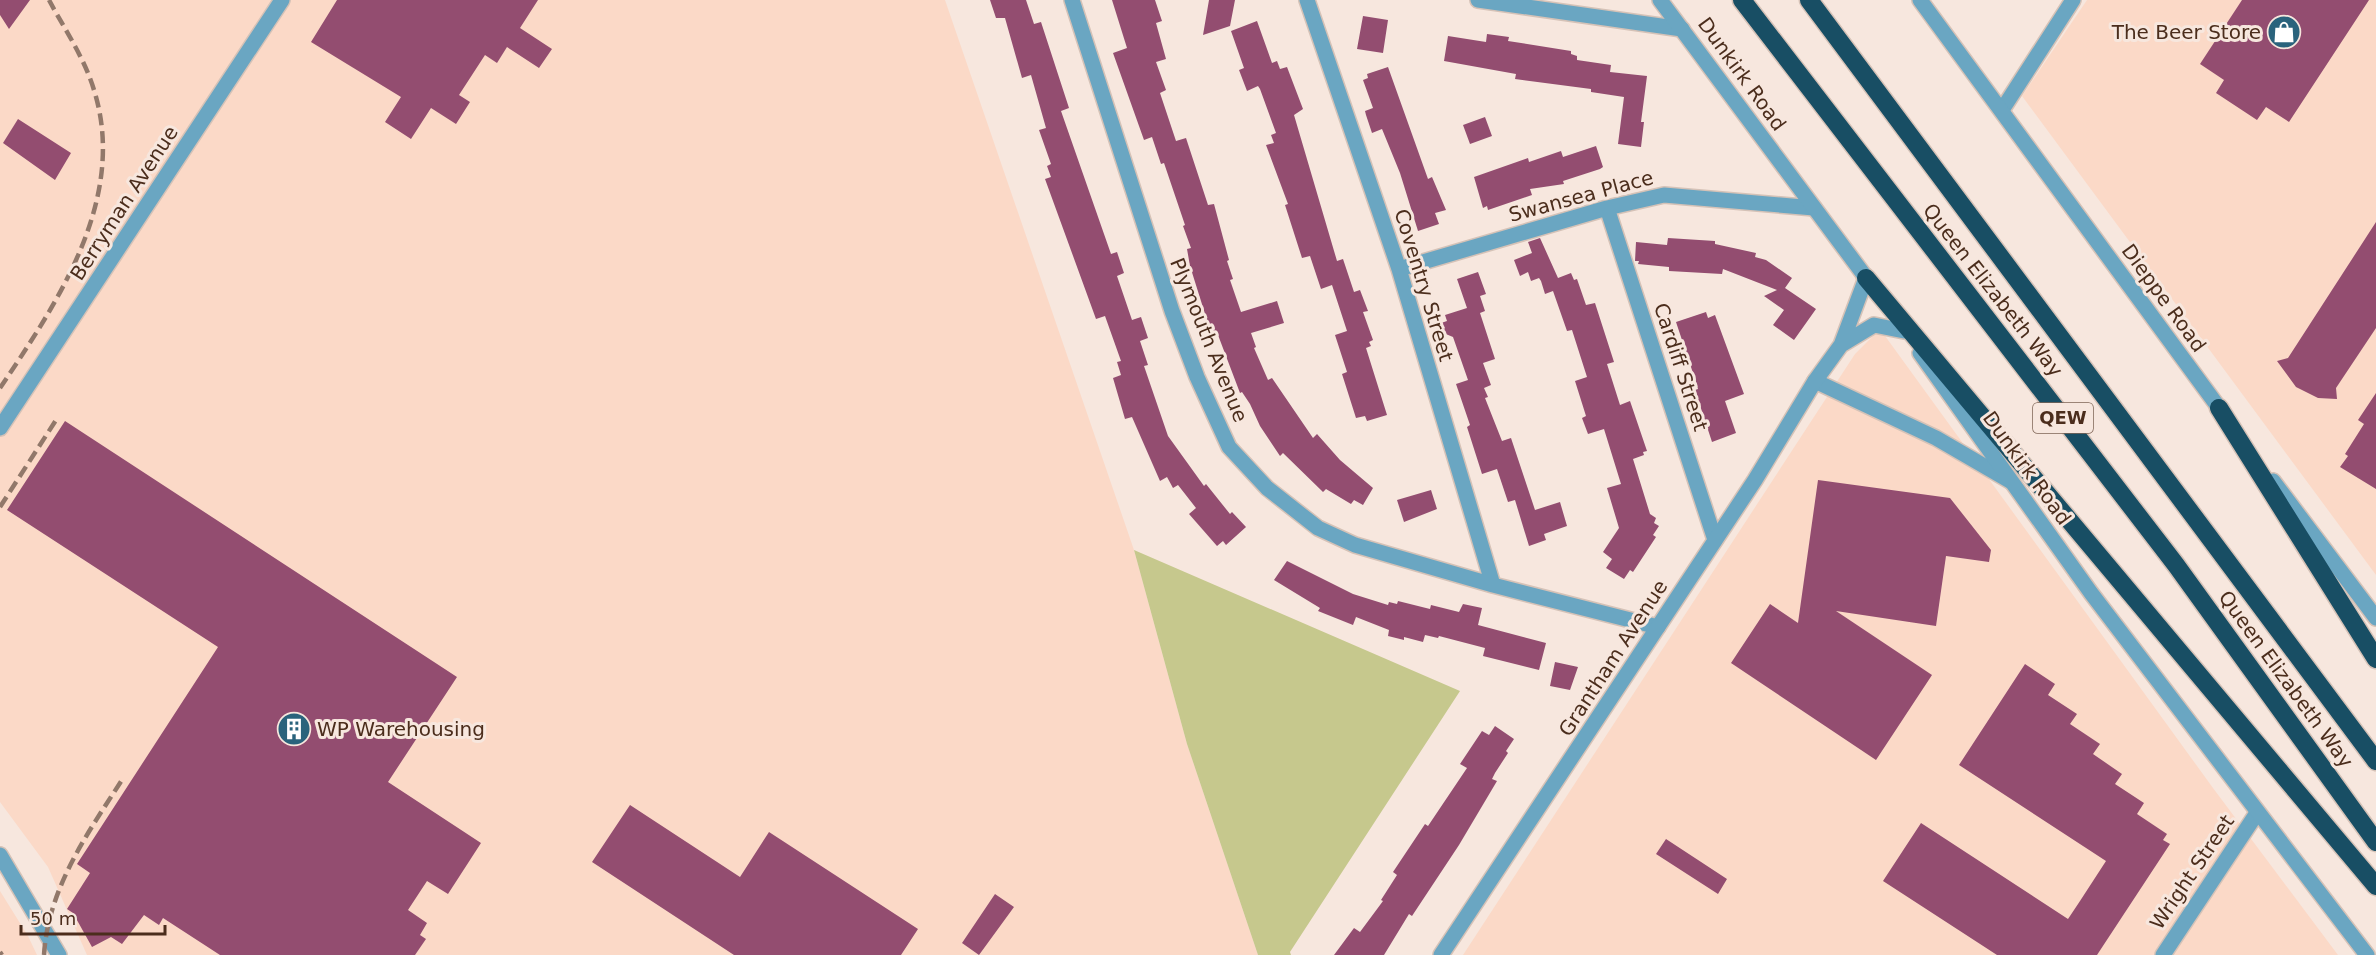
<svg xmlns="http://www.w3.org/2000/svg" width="2376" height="955" viewBox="0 0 2376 955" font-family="'DejaVu Sans',sans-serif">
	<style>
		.built { fill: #fbd9c7 }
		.green { fill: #c6c88d }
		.building { fill: #934d70 }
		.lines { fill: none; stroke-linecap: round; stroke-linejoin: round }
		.minor-casing { stroke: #d5c2b7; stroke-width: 18 }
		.tertiary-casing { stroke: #d5c2b7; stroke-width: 18 }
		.motorway-casing { stroke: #d5c2b7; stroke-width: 21 }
		.minor { stroke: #6aa6c2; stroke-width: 15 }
		.tertiary { stroke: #6aa6c2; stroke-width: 15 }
		.motorway { stroke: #184e64; stroke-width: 18 }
		.rail { stroke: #91786a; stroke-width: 4.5; stroke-dasharray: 12 6; stroke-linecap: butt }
		.labels { text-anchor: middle; stroke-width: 6; stroke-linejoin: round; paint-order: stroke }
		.shield { fill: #f7e7de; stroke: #7f6556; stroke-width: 1.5 }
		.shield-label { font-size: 18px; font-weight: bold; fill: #4b2d1c }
		.poi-label { font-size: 20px; fill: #4b2d1c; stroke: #f7e7de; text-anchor: end }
		.street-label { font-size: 20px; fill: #4b2d1c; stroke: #f7e7de }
	</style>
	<rect width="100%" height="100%" fill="#f7e7de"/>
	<path class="built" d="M 0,0 L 945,0 L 1134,550 L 1187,744 L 1258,955 L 87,955 L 48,867 L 0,802 Z
		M 2087,0 L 2376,0 L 2376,575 L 2022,96 Z
		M 1880,329 L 2213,788 L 2338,955 L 1463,955 L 1855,354 Z
		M 0,891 L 28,936 L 37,955 L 0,955 Z"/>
	<path class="green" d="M 1134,550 L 1460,691 L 1290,952 L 1291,955 L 1258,955 L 1187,744 Z"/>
	<path class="building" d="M 0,0 L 30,0 L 9,29 L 0,15 Z
		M 337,0 L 538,0 L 520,28 L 552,49 L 539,68 L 507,47 L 497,63 L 485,55 L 459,95 L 470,102 L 456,124 L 431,108 L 411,139 L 385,122 L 401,97 L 311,42 Z
		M 990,0 L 1026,0 L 1034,24 L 1041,22 L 1069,108 L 1061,111 L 1111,254 L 1117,252 L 1124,273 L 1117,276 L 1132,320 L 1141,317 L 1148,338 L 1140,341 L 1148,365 L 1144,366 L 1168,436 L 1204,486 L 1206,484 L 1230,514 L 1232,512 L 1246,527 L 1226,545 L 1223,541 L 1217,546 L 1189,514 L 1196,508 L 1178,485 L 1173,488 L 1167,477 L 1160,481 L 1132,417 L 1125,419 L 1113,378 L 1121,375 L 1117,362 L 1121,361 L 1105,316 L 1096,319 L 1045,179 L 1051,177 L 1047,166 L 1051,164 L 1039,130 L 1046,128 L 1031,75 L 1022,78 L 1005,18 L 996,18 Z
		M 1112,0 L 1155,0 L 1162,21 L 1156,23 L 1166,59 L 1156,62 L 1166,90 L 1160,93 L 1176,141 L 1186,138 L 1208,205 L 1214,204 L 1229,260 L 1227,261 L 1233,279 L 1230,280 L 1241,312 L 1277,301 L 1284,323 L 1251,333 L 1256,347 L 1254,348 L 1268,380 L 1272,378 L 1313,438 L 1317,434 L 1340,460 L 1373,488 L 1363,505 L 1354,500 L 1351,504 L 1326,489 L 1323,492 L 1283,453 L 1280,456 L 1260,426 L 1250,404 L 1242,392 L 1240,393 L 1218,335 L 1212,337 L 1206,317 L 1190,266 L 1187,249 L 1191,248 L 1183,226 L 1185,225 L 1164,163 L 1161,164 L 1152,137 L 1144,140 L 1113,53 L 1127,48 Z
		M 1209,0 L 1235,0 L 1230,26 L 1203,35 Z
		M 2242,0 L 2369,0 L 2289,122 L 2266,107 L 2257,120 L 2216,93 L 2224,80 L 2200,64 Z
		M 1363,16 L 1388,20 L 1383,53 L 1357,49 Z
		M 1257,21 L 1272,63 L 1277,61 L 1280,69 L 1287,67 L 1303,109 L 1294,115 L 1337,261 L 1343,259 L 1354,292 L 1360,290 L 1368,311 L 1363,312 L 1373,340 L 1369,342 L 1371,346 L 1366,348 L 1387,415 L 1367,421 L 1365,416 L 1356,418 L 1342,374 L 1347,372 L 1335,335 L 1347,331 L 1332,285 L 1321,289 L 1310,256 L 1302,258 L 1285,205 L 1288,204 L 1266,145 L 1274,143 L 1271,135 L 1276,133 L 1260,89 L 1258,86 L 1247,91 L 1239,70 L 1244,68 L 1231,31 Z
		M 1487,34 L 1509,37 L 1508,41 L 1571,51 L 1571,54 L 1577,56 L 1577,60 L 1611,65 L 1610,72 L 1647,76 L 1641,122 L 1644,122 L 1641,147 L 1618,144 L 1624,97 L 1591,92 L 1591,89 L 1515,79 L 1516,74 L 1444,61 L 1448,36 L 1486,42 Z
		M 1388,67 L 1428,179 L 1432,177 L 1446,210 L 1435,213 L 1439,224 L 1418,231 L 1400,173 L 1382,129 L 1372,133 L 1366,115 L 1365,111 L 1373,108 L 1363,80 L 1368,78 L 1367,74 Z
		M 1485,117 L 1492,136 L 1470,144 L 1463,125 Z
		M 18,119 L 71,153 L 55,180 L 3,143 Z
		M 1596,146 L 1603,167 L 1600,169 L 1563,181 L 1564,184 L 1530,189 L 1532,195 L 1488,210 L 1487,206 L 1483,208 L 1474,177 L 1528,158 L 1529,162 L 1561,151 L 1563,157 Z
		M 2376,222 L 2376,328 L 2336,388 L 2337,399 L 2318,398 L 2296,387 L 2277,361 L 2288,358 Z
		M 1540,238 L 1558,278 L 1571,273 L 1574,280 L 1577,279 L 1586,305 L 1595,303 L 1614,362 L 1607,364 L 1620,405 L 1630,401 L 1647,451 L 1643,452 L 1644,455 L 1633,459 L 1650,514 L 1656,518 L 1654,523 L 1659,526 L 1653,535 L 1656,537 L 1633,572 L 1630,570 L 1624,579 L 1606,568 L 1612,559 L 1603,552 L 1619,528 L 1607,488 L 1621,484 L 1604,429 L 1588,434 L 1582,418 L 1586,416 L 1575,381 L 1587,377 L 1572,330 L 1567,331 L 1553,291 L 1545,294 L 1541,281 L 1539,278 L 1531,281 L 1528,272 L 1520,276 L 1514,260 L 1532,253 L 1528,242 Z
		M 1668,238 L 1715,241 L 1715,244 L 1756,253 L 1755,257 L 1766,260 L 1792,278 L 1785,288 L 1816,309 L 1794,340 L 1773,325 L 1784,310 L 1764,296 L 1777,290 L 1723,269 L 1722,274 L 1669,271 L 1669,267 L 1638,264 L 1639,261 L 1635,261 L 1636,242 L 1667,245 Z
		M 1478,272 L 1486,294 L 1480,296 L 1485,311 L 1480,313 L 1495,359 L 1483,363 L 1491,385 L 1484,388 L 1488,397 L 1485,398 L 1502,441 L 1511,438 L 1535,510 L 1560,502 L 1567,526 L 1544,534 L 1546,540 L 1529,546 L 1515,500 L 1508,502 L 1497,469 L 1482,474 L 1467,427 L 1470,425 L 1456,384 L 1468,380 L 1453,337 L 1429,327 L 1447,321 L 1445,315 L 1467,308 L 1457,279 Z
		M 1706,312 L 1708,318 L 1715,315 L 1744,394 L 1725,401 L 1736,433 L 1712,442 L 1695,390 L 1698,389 L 1696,382 L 1676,322 Z
		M 2376,393 L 2376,489 L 2340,467 L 2348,456 L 2345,454 L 2364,424 L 2358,420 Z
		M 65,421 L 457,677 L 388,782 L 481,843 L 448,894 L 427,881 L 408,910 L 427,923 L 420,935 L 426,939 L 415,955 L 220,955 L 163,918 L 159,925 L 144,915 L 122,944 L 111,937 L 92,947 L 73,913 L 67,909 L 90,873 L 77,864 L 218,647 L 7,510 Z
		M 1818,480 L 1950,498 L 1991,550 L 1989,562 L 1946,556 L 1936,626 L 1836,611 L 1932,675 L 1876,760 L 1731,663 L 1770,604 L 1798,623 Z
		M 1431,490 L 1437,509 L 1404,522 L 1397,500 Z
		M 1287,561 L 1353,594 L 1388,605 L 1389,602 L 1397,604 L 1398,601 L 1430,609 L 1431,605 L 1459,612 L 1463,604 L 1482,608 L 1478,625 L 1546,643 L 1539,670 L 1483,656 L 1485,648 L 1439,636 L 1438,638 L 1425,635 L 1423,642 L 1404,637 L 1404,640 L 1388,636 L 1389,630 L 1356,617 L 1353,625 L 1318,611 L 1320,608 L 1274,580 Z
		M 1555,662 L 1578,667 L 1570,690 L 1550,686 Z
		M 2025,664 L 2055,684 L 2048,695 L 2077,714 L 2070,724 L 2100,744 L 2093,754 L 2122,774 L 2115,784 L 2144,803 L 2137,814 L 2167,834 L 2163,840 L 2170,844 L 2097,955 L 1997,955 L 1883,881 L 1921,823 L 2068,919 L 2080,901 L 2106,861 L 1959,765 Z
		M 1495,726 L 1514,739 L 1506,751 L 1508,753 L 1495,773 L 1492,779 L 1497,781 L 1459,845 L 1412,916 L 1409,914 L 1384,955 L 1334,955 L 1354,928 L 1360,932 L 1383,901 L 1381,900 L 1397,875 L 1393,872 L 1425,824 L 1428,826 L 1467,768 L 1460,764 L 1482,731 L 1489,735 Z
		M 630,805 L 740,877 L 769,832 L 918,929 L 901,955 L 734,955 L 592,862 Z
		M 1666,839 L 1727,879 L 1718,894 L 1656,854 Z
		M 995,894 L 1014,907 L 979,955 L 962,943 Z"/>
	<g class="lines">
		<defs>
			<path id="minor" d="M 1072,0 L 1172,311 L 1197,377 L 1229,447 L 1267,488 L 1318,528 L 1355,545 L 1493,585 L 1658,627
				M 1307,0 L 1399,269 L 1493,585
				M 1478,0 L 1682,29
				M 2002,110 L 2073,0
				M 1607,208 L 1715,540
				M 1399,269 L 1607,208 L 1664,195 L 1814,208
				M 1815,381 L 1936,438 L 2010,481
				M 0,428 L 282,0
				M 0,855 L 59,955
				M 2163,955 L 2257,813"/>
			<path id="tertiary" d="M 1660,0 L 1873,287
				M 1920,0 L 2225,416
				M 1841,345 L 1874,325 L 1904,331
				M 1920,353 L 2091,593 L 2367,955
				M 2273,481 L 2376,618
				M 1441,955 L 1755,480 L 1815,381 L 1841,345 L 1866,278"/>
			<path id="motorway" d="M 1742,0 L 2176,565 L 2376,842
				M 1809,0 L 2376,761
				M 1866,278 L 2376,886
				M 2219,408 L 2376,659"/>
		</defs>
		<use href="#minor" class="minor-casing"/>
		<use href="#tertiary" class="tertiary-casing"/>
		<use href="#motorway" class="motorway-casing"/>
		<use href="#minor" class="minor"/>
		<use href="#tertiary" class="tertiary"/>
		<use href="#motorway" class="motorway"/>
		<path class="rail" d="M 0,388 C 58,302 128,198 94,90 C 84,57 65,30 49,0
			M 0,507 L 58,417
			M 0,952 L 2,955
			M 44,955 C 48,889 87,834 122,780"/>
	</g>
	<defs>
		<symbol id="shop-disc" viewBox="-11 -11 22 22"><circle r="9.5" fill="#2a637c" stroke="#f7e7de"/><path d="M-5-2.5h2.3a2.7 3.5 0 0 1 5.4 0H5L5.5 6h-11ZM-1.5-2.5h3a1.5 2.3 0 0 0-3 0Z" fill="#fff"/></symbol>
		<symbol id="building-disc" viewBox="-11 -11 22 22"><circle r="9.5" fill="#2a637c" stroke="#f7e7de"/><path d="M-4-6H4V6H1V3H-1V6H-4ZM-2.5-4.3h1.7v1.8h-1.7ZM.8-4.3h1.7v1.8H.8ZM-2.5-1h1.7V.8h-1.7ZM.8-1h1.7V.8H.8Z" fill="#fff"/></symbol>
	</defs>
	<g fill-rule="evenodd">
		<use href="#shop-disc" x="2265" y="13" width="38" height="38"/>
		<use href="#building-disc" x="275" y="710" width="38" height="38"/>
	</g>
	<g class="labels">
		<rect class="shield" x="2033" y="403" width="60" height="30" rx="4.5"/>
		<g class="shield-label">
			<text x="2063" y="424">QEW</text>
		</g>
		<g class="poi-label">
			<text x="2261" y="39">The Beer Store</text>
			<text x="317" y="736" text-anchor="start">WP Warehousing</text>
		</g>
		<g class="street-label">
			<text transform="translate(1742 74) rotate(54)" y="7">Dunkirk Road</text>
			<text transform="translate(1581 196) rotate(-15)" y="7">Swansea Place</text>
			<text transform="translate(124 203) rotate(-57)" y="7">Berryman Avenue</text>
			<text transform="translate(1424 285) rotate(73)" y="7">Coventry Street</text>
			<text transform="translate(1993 290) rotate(52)" y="7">Queen Elizabeth Way</text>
			<text transform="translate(2164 298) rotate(54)" y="7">Dieppe Road</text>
			<text transform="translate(1209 340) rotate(68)" y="7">Plymouth Avenue</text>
			<text transform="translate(1681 367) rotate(72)" y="7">Cardiff Street</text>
			<text transform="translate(2027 468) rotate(54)" y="7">Dunkirk Road</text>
			<text transform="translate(1613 658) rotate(-57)" y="7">Grantham Avenue</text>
			<text transform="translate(2286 679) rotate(54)" y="7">Queen Elizabeth Way</text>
			<text transform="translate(2192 872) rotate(-56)" y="7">Wright Street</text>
		</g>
	</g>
	<path d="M21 925v9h144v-9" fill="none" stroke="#4b2d1c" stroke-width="3"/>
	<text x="30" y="925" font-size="18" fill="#4b2d1c" stroke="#f7e7de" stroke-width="4.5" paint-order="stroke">50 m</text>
</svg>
